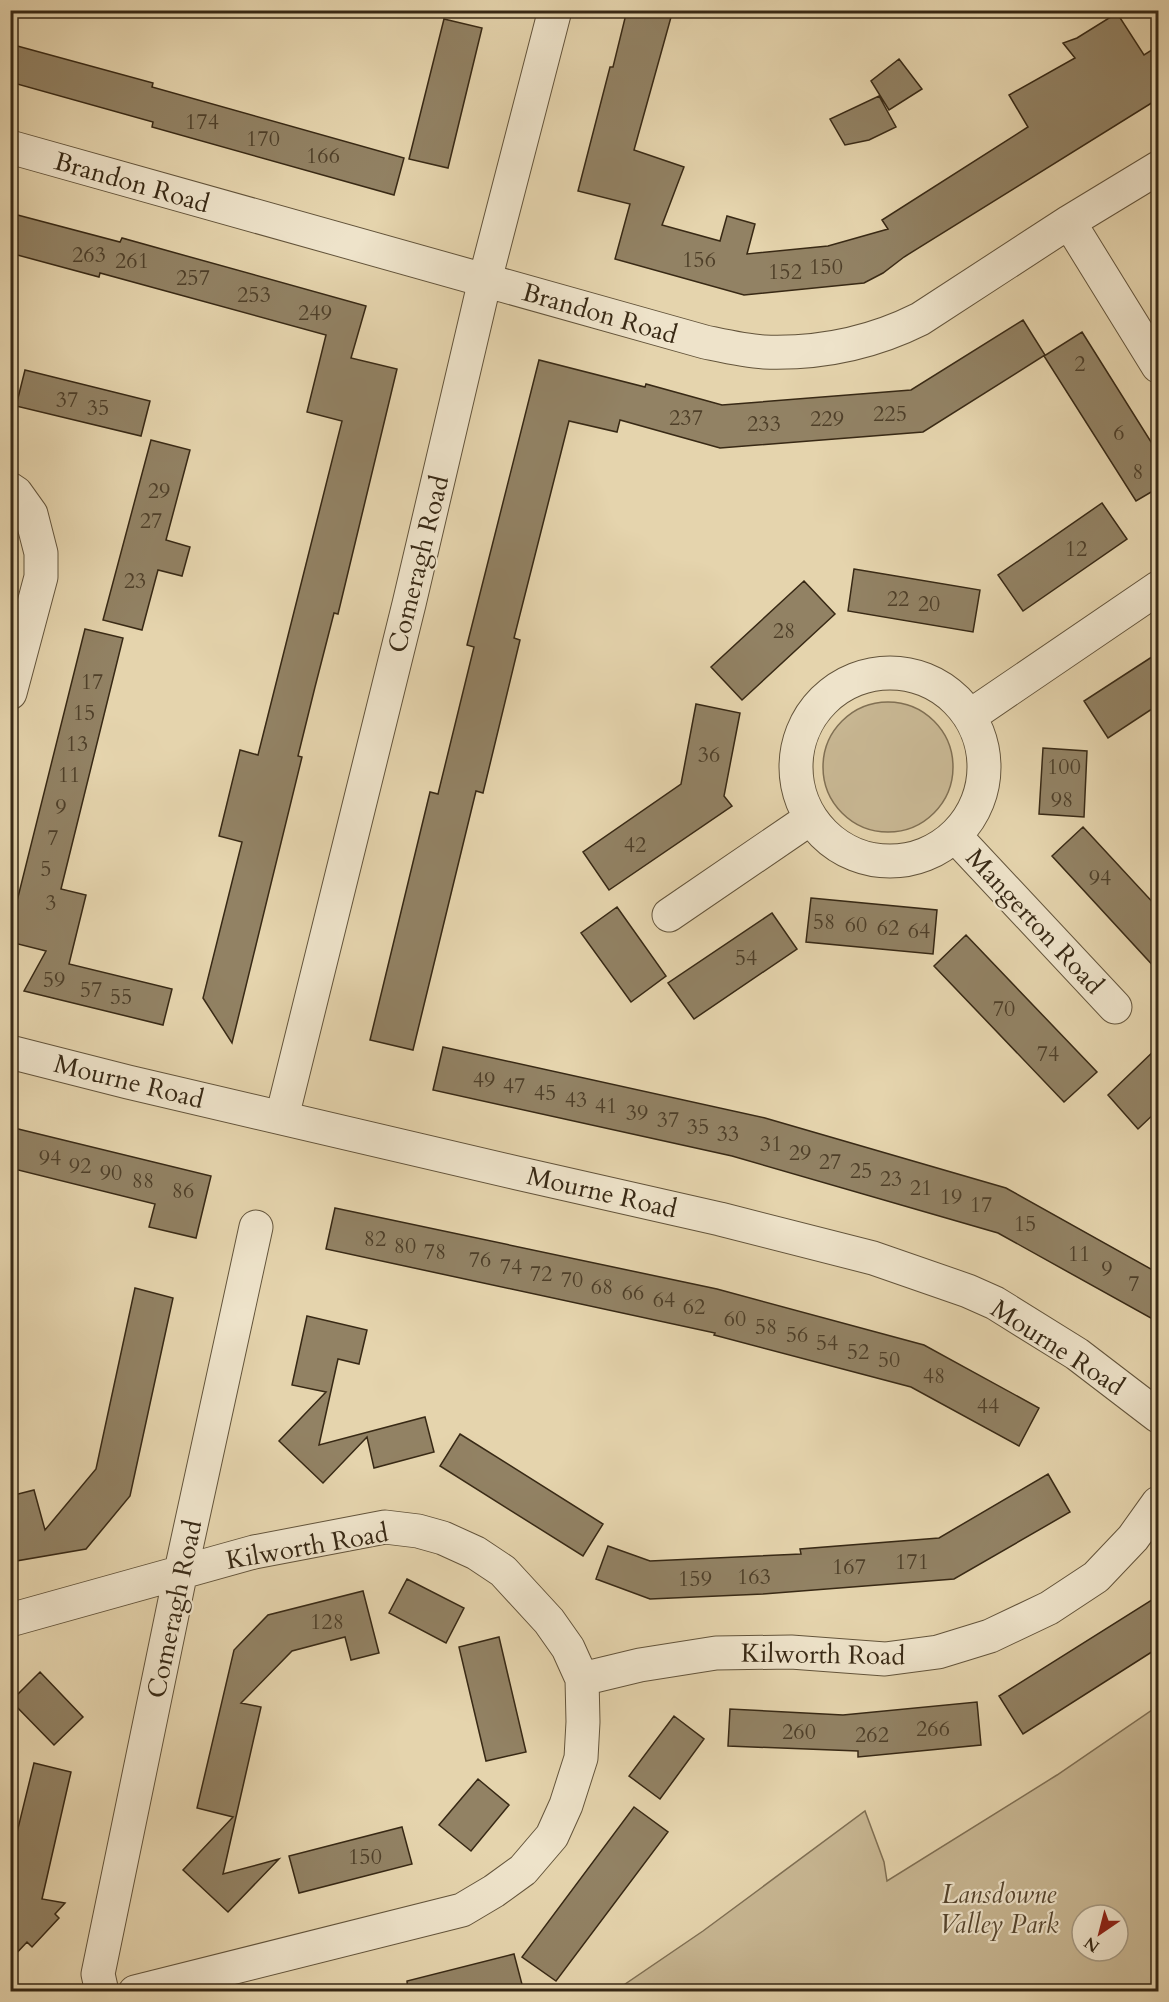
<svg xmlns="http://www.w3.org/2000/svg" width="1169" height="2002" viewBox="0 0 1169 2002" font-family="Cardo,serif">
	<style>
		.green { fill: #c8b793; stroke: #807054; stroke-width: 1.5; fill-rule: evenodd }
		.building { fill: #928264; stroke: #382915; stroke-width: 1.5 }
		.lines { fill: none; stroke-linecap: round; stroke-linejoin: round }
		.street-casing { stroke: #63543b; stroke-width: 35 }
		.street { stroke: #eee3ca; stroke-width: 33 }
		.labels { text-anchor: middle; stroke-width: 4.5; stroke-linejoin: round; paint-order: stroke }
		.number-label { font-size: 22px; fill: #4e3f29 }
		.street-label { font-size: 26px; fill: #382915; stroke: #eee3ca }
		.park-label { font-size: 26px; font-style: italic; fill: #55452e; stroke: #eee3ca }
	</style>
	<rect width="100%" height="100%" fill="#e5d4ad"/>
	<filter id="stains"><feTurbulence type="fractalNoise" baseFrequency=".00333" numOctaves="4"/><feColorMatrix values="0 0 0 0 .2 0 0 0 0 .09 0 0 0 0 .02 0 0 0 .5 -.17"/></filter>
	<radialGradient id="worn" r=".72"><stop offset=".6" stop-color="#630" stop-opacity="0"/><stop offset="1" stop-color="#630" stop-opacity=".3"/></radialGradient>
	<path class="green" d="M823 767a65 65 0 1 1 130 0a65 65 0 1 1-130 0Z
		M 1158,1706 L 1158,1991 L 615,1991 L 703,1931 L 865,1811 L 884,1862 L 887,1881 L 1057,1775 ZM 1082,1915 L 1118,1915 L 1118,1951 L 1082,1951 Z"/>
	<path class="building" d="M 627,10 L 673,10 L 634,150 L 684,167 L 662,225 L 720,241 L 727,216 L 755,224 L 747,254 L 828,246 L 888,229 L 882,220 L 1028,127 L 1009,95 L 1075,58 L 1063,43 L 1077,38 L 1117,13 L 1144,55 L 1158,46 L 1158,99 L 904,257 L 883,273 L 864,283 L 744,295 L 615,259 L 630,204 L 578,191 L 610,67 L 613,67 Z
		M 444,19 L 482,28 L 448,168 L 409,159 Z
		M 10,44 L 153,83 L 152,87 L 404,158 L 394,195 L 152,127 L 153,122 L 10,82 Z
		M 899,59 L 922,89 L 889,110 L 871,81 Z
		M 879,96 L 896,127 L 869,140 L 845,145 L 830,119 Z
		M 10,213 L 120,242 L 122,238 L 366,306 L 351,358 L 397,369 L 338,614 L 334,613 L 315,687 L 298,756 L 302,757 L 232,1043 L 203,998 L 242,842 L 219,836 L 240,750 L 258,755 L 342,421 L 307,412 L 326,335 L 100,273 L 99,277 L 10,253 Z
		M 1023,320 L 1045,355 L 923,432 L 720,448 L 620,420 L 617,432 L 569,421 L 514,638 L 520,640 L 483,793 L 476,791 L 413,1050 L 370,1040 L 430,792 L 438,794 L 474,647 L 467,645 L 539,360 L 645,387 L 646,384 L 722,405 L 873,393 L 911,390 Z
		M 1082,332 L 1158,453 L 1158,488 L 1136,501 L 1044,356 Z
		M 25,370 L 150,401 L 141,436 L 16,406 Z
		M 151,440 L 190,450 L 166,540 L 190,547 L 182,576 L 158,570 L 142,630 L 103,620 Z
		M 1102,503 L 1127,539 L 1023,611 L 998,575 Z
		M 854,569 L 980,590 L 973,632 L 848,611 Z
		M 804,581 L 835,614 L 742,700 L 711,667 Z
		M 85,629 L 123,638 L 61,889 L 86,895 L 69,964 L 172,989 L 163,1025 L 24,991 L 46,951 L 10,942 L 10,929 Z
		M 1158,653 L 1158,705 L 1108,738 L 1084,701 Z
		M 696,704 L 740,713 L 724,796 L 732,806 L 609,890 L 583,852 L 681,784 Z
		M 1043,748 L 1087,751 L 1084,817 L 1039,814 Z
		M 1083,827 L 1158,908 L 1158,971 L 1052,856 Z
		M 811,898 L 937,910 L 933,954 L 806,942 Z
		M 617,907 L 666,976 L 631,1002 L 581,933 Z
		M 772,913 L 797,949 L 694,1019 L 668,983 Z
		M 966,935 L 1097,1072 L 1064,1102 L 934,966 Z
		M 443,1047 L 765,1118 L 1006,1188 L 1158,1273 L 1158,1322 L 998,1233 L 732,1156 L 433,1090 Z
		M 1158,1047 L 1158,1110 L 1138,1129 L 1108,1095 Z
		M 10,1127 L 211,1176 L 196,1238 L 149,1227 L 155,1204 L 10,1168 Z
		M 335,1208 L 717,1289 L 924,1345 L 1039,1408 L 1019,1446 L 911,1387 L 714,1335 L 715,1333 L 326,1249 Z
		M 135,1288 L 173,1298 L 130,1496 L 86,1549 L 10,1562 L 10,1496 L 34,1490 L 45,1530 L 96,1469 Z
		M 307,1316 L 367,1330 L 359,1364 L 338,1359 L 319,1445 L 425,1417 L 434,1452 L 374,1468 L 367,1437 L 323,1483 L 279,1441 L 326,1392 L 292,1385 Z
		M 460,1434 L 603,1524 L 583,1556 L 440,1466 Z
		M 1048,1474 L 1070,1512 L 954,1579 L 763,1594 L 650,1599 L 596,1579 L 608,1546 L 650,1561 L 801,1554 L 800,1549 L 939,1538 Z
		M 407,1579 L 464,1608 L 446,1643 L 389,1613 Z
		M 363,1591 L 379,1653 L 351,1660 L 345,1637 L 292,1651 L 241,1703 L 261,1707 L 223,1874 L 279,1859 L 228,1912 L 183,1870 L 233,1817 L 197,1808 L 234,1650 L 268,1615 Z
		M 1158,1596 L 1158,1648 L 1023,1734 L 999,1696 Z
		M 499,1637 L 526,1752 L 486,1761 L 459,1647 Z
		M 40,1672 L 83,1717 L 54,1745 L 11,1701 Z
		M 977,1702 L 981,1745 L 858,1757 L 858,1751 L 728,1746 L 730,1709 L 843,1715 Z
		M 674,1716 L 704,1739 L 660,1799 L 629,1776 Z
		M 34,1763 L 71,1772 L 42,1899 L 65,1903 L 55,1914 L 59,1918 L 32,1947 L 27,1942 L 10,1960 L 10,1861 Z
		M 478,1779 L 509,1805 L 471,1851 L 439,1825 Z
		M 634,1807 L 668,1832 L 556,1981 L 522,1957 Z
		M 402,1827 L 412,1864 L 299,1893 L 289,1856 Z
		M 514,1954 L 524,1992 L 408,1992 L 407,1981 Z"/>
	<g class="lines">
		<defs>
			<path id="street" d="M 10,147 L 705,342 C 724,346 745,351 764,352 C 819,354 872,343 920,319 L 1069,222 L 1158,168
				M 1069,222 L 1158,366
				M 10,489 L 16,493 L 31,514 L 41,553 L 41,577 L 10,693
				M796 767a94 94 0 1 1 188 0a94 94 0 1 1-188 0Z
				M 970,716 L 1158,588
				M 955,836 L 1115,1007
				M 669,915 L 811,818
				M 10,1052 L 128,1082 L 517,1173 L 720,1219 L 873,1258 L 968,1291 L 995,1303 L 1077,1354 L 1158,1416
				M 282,1117 L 409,604 L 485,280 L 555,10
				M 10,1620 L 254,1552 L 385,1527 L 418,1531 L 443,1538 L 476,1553 L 503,1571 L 549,1621 L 568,1648 L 582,1679 L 583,1722 L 581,1758 L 566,1805 L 552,1836 L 523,1870 L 494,1891 L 462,1910 L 135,1992
				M 582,1679 L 640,1665 L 716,1653 L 791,1652 L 885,1659 L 938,1652 L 990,1636 L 1049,1608 L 1096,1577 L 1133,1538 L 1158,1503
				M 102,1992 L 98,1974 L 181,1571 L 256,1227"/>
		</defs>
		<use href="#street" class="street-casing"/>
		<use href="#street" class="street"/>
	</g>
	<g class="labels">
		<g class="number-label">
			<text x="202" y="129">174</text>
			<text x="263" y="146">170</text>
			<text x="323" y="163">166</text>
			<text x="89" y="262">263</text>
			<text x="699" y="267">156</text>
			<text x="132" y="268">261</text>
			<text x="826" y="274">150</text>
			<text x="785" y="279">152</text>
			<text x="193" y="285">257</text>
			<text x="254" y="302">253</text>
			<text x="315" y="320">249</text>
			<text x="1080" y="371">2</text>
			<text x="67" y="407">37</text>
			<text x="98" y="415">35</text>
			<text x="890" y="421">225</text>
			<text x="686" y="425">237</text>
			<text x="827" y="426">229</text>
			<text x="764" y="431">233</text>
			<text x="1119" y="440">6</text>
			<text x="1138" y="479">8</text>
			<text x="159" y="498">29</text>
			<text x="151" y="528">27</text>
			<text x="1076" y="556">12</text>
			<text x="135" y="588">23</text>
			<text x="898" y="606">22</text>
			<text x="929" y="611">20</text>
			<text x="784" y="638">28</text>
			<text x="92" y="689">17</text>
			<text x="84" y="720">15</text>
			<text x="77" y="751">13</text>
			<text x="709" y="762">36</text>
			<text x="1064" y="774">100</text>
			<text x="69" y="782">11</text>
			<text x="1062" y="807">98</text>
			<text x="61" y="814">9</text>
			<text x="53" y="845">7</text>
			<text x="635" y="852">42</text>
			<text x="46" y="876">5</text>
			<text x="1100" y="885">94</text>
			<text x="51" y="910">3</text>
			<text x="824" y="929">58</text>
			<text x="856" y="932">60</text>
			<text x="888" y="935">62</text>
			<text x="919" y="938">64</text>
			<text x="746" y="965">54</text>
			<text x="54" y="987">59</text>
			<text x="91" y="997">57</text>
			<text x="121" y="1004">55</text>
			<text x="1004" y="1016">70</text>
			<text x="1048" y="1061">74</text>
			<text x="484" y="1087">49</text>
			<text x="514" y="1093">47</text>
			<text x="545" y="1100">45</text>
			<text x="576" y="1107">43</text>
			<text x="606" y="1113">41</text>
			<text x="637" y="1120">39</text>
			<text x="668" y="1127">37</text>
			<text x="698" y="1134">35</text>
			<text x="728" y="1141">33</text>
			<text x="771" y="1151">31</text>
			<text x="800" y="1160">29</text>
			<text x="50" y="1165">94</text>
			<text x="830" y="1169">27</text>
			<text x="80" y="1173">92</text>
			<text x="861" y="1178">25</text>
			<text x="111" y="1180">90</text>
			<text x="891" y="1186">23</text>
			<text x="143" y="1188">88</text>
			<text x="921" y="1195">21</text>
			<text x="183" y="1198">86</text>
			<text x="951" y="1204">19</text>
			<text x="981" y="1212">17</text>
			<text x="1025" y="1231">15</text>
			<text x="375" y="1246">82</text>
			<text x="405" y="1253">80</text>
			<text x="435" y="1259">78</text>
			<text x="1079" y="1261">11</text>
			<text x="480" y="1267">76</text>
			<text x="511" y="1274">74</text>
			<text x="1107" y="1276">9</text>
			<text x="541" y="1281">72</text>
			<text x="572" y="1287">70</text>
			<text x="1134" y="1291">7</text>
			<text x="602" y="1294">68</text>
			<text x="633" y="1300">66</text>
			<text x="664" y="1307">64</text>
			<text x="694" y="1314">62</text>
			<text x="735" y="1326">60</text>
			<text x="766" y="1334">58</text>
			<text x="797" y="1342">56</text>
			<text x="827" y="1350">54</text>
			<text x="858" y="1359">52</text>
			<text x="889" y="1367">50</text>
			<text x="934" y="1383">48</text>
			<text x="988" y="1413">44</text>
			<text x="912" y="1569">171</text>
			<text x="849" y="1574">167</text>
			<text x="754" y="1584">163</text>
			<text x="695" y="1586">159</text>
			<text x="327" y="1629">128</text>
			<text x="933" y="1736">266</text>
			<text x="799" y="1739">260</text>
			<text x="872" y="1742">262</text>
			<text x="365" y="1864">150</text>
		</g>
		<g class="street-label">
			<text transform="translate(132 182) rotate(16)" y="9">Brandon Road</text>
			<text transform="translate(600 313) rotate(16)" y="9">Brandon Road</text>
			<text transform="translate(418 564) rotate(-76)" y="9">Comeragh Road</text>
			<text transform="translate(1035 921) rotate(47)" y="9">Mangerton Road</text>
			<text transform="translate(129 1081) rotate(14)" y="9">Mourne Road</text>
			<text transform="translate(602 1192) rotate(13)" y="9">Mourne Road</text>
			<text transform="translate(1058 1347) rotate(33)" y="9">Mourne Road</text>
			<text transform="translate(307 1546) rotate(-10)" y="9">Kilworth Road</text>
			<text transform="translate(174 1609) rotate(-78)" y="9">Comeragh Road</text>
			<text transform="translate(823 1654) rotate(1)" y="9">Kilworth Road</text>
		</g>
		<g class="park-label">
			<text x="999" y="1903">Lansdowne<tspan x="999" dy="30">Valley Park</tspan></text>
		</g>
	</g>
	<rect width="1169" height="2002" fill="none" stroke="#e5d4ad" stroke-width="36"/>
	<rect x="12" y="12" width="1145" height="1978" fill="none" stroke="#382915" stroke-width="3"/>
	<rect x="18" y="18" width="1133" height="1966" fill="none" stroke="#382915" stroke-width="1.5"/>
	<g transform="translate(1100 1933) rotate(215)"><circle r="28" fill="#eee3ca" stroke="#a59982" stroke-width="1.5"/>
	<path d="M0-4.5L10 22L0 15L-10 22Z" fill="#8f2418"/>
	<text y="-9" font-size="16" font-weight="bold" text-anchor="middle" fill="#382915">N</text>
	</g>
	<rect width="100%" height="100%" filter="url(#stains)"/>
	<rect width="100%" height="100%" fill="url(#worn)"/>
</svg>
